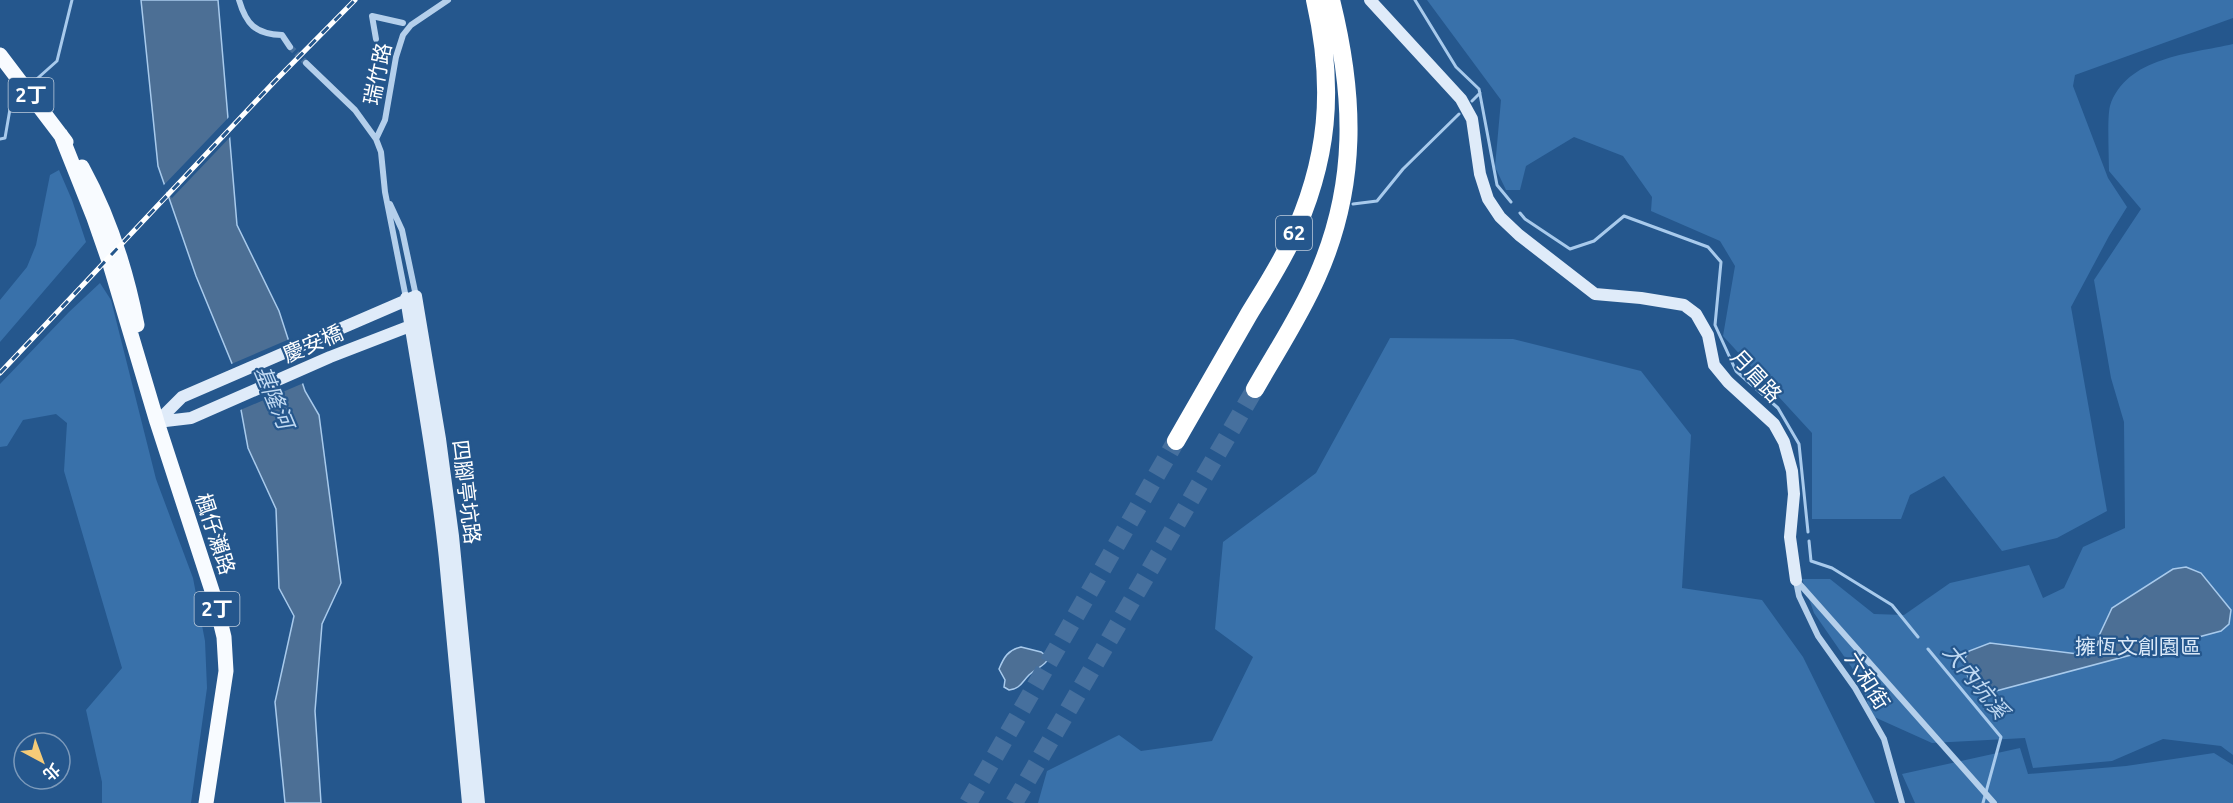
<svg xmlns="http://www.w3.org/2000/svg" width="2233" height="803" viewBox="0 0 2233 803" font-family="Ubuntu,'Noto Sans TC',sans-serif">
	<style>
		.green { fill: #3971aa }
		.water { fill: #4c6f95; stroke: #a8caec; stroke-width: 1.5 }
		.pier { fill: #25578d }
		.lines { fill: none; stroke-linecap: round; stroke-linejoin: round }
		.stream { stroke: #a8caec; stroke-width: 3 }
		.street-tunnel { stroke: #46709e; stroke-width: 6; stroke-dasharray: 6 3; stroke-linecap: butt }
		.highway-tunnel { stroke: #46709e; stroke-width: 18; stroke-dasharray: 18 9; stroke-linecap: butt }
		.street { stroke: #b4cfeb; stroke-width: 6 }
		.secondary { stroke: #dfebf9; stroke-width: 12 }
		.primary { stroke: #f8fbff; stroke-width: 15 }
		.highway { stroke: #fff; stroke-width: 18 }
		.rail-casing { stroke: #fff; stroke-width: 5 }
		.rail { stroke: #25578d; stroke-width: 3; stroke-dasharray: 9; stroke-linecap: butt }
		.labels { text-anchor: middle; stroke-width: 4.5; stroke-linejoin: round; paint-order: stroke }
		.shield { fill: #25578d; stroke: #becddd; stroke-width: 1.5 }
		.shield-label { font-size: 20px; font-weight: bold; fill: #fff }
		.street-label { font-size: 21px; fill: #fff; stroke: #25578d }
		.park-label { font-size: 21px; fill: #d9e8f8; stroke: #25578d }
		.water-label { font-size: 22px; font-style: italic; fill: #c0d9f2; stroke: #25578d }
	</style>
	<rect width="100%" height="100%" fill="#25578d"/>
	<path class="green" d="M 1427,0 L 2233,0 L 2233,18 L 2075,75 L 2073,86 L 2108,178 L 2127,207 L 2109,236 L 2071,307 L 2107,511 L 2057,538 L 2002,551 L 1944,476 L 1910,495 L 1901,519 L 1812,519 L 1812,433 L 1723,336 L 1735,266 L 1720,241 L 1651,211 L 1652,197 L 1623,156 L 1574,137 L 1526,166 L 1520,190 L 1506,190 L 1495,167 L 1501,100 Z
		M 2233,44 L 2233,755 L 2221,746 L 2163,739 L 2112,761 L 2033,768 L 2025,738 L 1932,743 L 1872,716 L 1859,678 L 1814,613 L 1802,579 L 1830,579 L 1874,614 L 1904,615 L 1950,583 L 2029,565 L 2043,598 L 2064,588 L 2083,547 L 2125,528 L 2124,422 L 2111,378 L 2094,280 L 2141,209 L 2109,171 C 2109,157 2107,117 2110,106 C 2126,57 2190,54 2233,44 Z
		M 59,170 L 72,200 L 86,242 L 0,342 L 0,300 L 27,267 L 36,245 L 50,175 Z
		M 100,283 L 111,300 L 156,479 L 193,578 L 205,641 L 207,688 L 191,803 L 102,803 L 102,782 L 86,710 L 122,668 L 64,471 L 67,423 L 56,414 L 23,420 L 7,446 L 0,447 L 0,384 L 69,312 Z
		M 1390,338 L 1513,339 L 1641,371 L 1691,435 L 1682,588 L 1762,600 L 1803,657 L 1875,803 L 1038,803 L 1047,771 L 1119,735 L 1141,751 L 1212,741 L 1253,657 L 1215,629 L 1223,542 L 1316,473 Z
		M 2020,748 L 2028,774 L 2126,766 L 2214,753 L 2233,765 L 2233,803 L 1915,803 L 1902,774 Z"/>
	<path class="water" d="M 141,0 L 218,0 L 237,225 L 279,311 L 305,391 L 319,415 L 341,583 L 322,624 L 315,711 L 321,803 L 285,803 L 275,702 L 294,616 L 279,588 L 276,509 L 248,448 L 233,366 L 196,276 L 158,166 Z
		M 2186,567 L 2201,573 L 2231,610 L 2229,624 L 2221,631 L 1981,695 L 1971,687 L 1963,661 L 1969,651 L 1990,643 L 2078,654 L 2087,653 L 2096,642 L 2112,608 L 2173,569 Z
		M 1021,647 L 1041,652 L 1049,658 C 1044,667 1036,668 1029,675 C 1022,682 1020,689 1009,690 L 1004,687 L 1005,680 L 999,669 C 1004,657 1008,650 1021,647 Z"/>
	<path class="pier" d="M 231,115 L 233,134 L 172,198 L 162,187 Z
		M 292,338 L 306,382 L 238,411 L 229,365 Z"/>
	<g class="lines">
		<path class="stream" d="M 1415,0 L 1456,67 L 1479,89 L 1497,185 L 1511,202
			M 30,85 L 57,61 L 72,0
			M 1472,101 L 1480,93
			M 0,139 L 5,138 L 10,109 L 23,94
			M 1353,204 L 1377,201 L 1403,169 L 1459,114
			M 1520,213 L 1525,219 L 1570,249 L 1594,241 L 1624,216 L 1708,247 L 1721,262 L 1715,325 L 1736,371 L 1778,408 L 1799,444 L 1808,532
			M 1809,541 L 1811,561 L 1832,568 L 1892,605 L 1918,637
			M 1928,649 L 2001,737 L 1983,803"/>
		<path class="street-tunnel" d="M 290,47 L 306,63"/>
		<path class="highway-tunnel" d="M 968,803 L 1176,441
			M 1014,803 L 1255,389"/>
		<path class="street" d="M 239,0 C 246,24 255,34 282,35 L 290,47
			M 376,39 L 372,16 L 403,23
			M 306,63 L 355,110 L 376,139 L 381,152 L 385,192 L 406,298
			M 376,139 L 385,120 L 396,57 L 403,35 L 411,25 L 448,0
			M 390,204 L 402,230 L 416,296
			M 1796,580 L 1994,803
			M 1796,581 L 1799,596 L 1818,636 L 1855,688 L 1884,739 L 1902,803"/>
		<path class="secondary" d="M 1370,0 L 1461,99 L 1472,119 L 1480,174 L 1488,199 L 1500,217 L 1519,235 L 1595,294 L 1641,298 L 1684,305 L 1696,314 L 1708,335 L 1714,365 L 1728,382 L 1774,424 L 1784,442 L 1792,471 L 1794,494 L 1790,537 L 1796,580
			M 406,298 C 420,385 436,472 445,559 C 453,640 460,722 468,803
			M 157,422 L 182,397 L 416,296 L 440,439 L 453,536 L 479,803
			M 157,422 L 191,418 L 330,357 L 418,323"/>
		<path class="primary" d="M 0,55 L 66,142
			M 61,135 L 94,218 L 110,264 L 157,422 L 215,600 L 224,637 L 226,671 L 206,803
			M 82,167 C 110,218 126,269 137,325"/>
		<path class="highway" d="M 1255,389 C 1276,352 1300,316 1317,277 C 1358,185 1355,96 1331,0
			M 1176,441 C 1201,398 1225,356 1249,314 C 1263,291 1278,268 1290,243 C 1329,161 1335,88 1315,0"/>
		<defs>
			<path id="rail" d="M 0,373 L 275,81 L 355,0"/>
		</defs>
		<use href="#rail" class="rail-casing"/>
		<use href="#rail" class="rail"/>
	</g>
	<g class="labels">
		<g class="shield">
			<rect x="8.5" y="78" width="45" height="34" rx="4.5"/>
			<rect x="1276" y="216" width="36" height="34" rx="4.5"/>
			<rect x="194.5" y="592" width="45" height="34" rx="4.5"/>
		</g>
		<g class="shield-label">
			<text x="31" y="102">2丁</text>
			<text x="1294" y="240">62</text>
			<text x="217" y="616">2丁</text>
		</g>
		<g class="street-label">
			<text transform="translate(378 74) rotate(-78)" y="7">瑞竹路</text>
			<text transform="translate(313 344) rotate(-23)" y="7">慶安橋</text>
			<text transform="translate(1756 376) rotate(47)" y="7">月眉路</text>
			<text transform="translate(466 492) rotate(83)" y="7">四腳亭坑路</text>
			<text transform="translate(215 534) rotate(72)" y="7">楓仔瀨路</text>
			<text transform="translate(1867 681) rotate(58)" y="7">六和街</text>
		</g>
		<g class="park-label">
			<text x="2138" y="654">擁恆文創園區</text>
		</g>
		<g class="water-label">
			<text transform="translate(274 397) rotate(67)" y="8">基隆河</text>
			<text transform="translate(1976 681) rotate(51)" y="8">大內坑溪</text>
		</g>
	</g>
	<g transform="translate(42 761) rotate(139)"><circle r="28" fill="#25578d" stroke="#7c9abb" stroke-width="1.5"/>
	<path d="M0-4.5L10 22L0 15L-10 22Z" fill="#f5cb78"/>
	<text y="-9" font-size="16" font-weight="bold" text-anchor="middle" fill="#ffffff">北</text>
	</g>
</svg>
